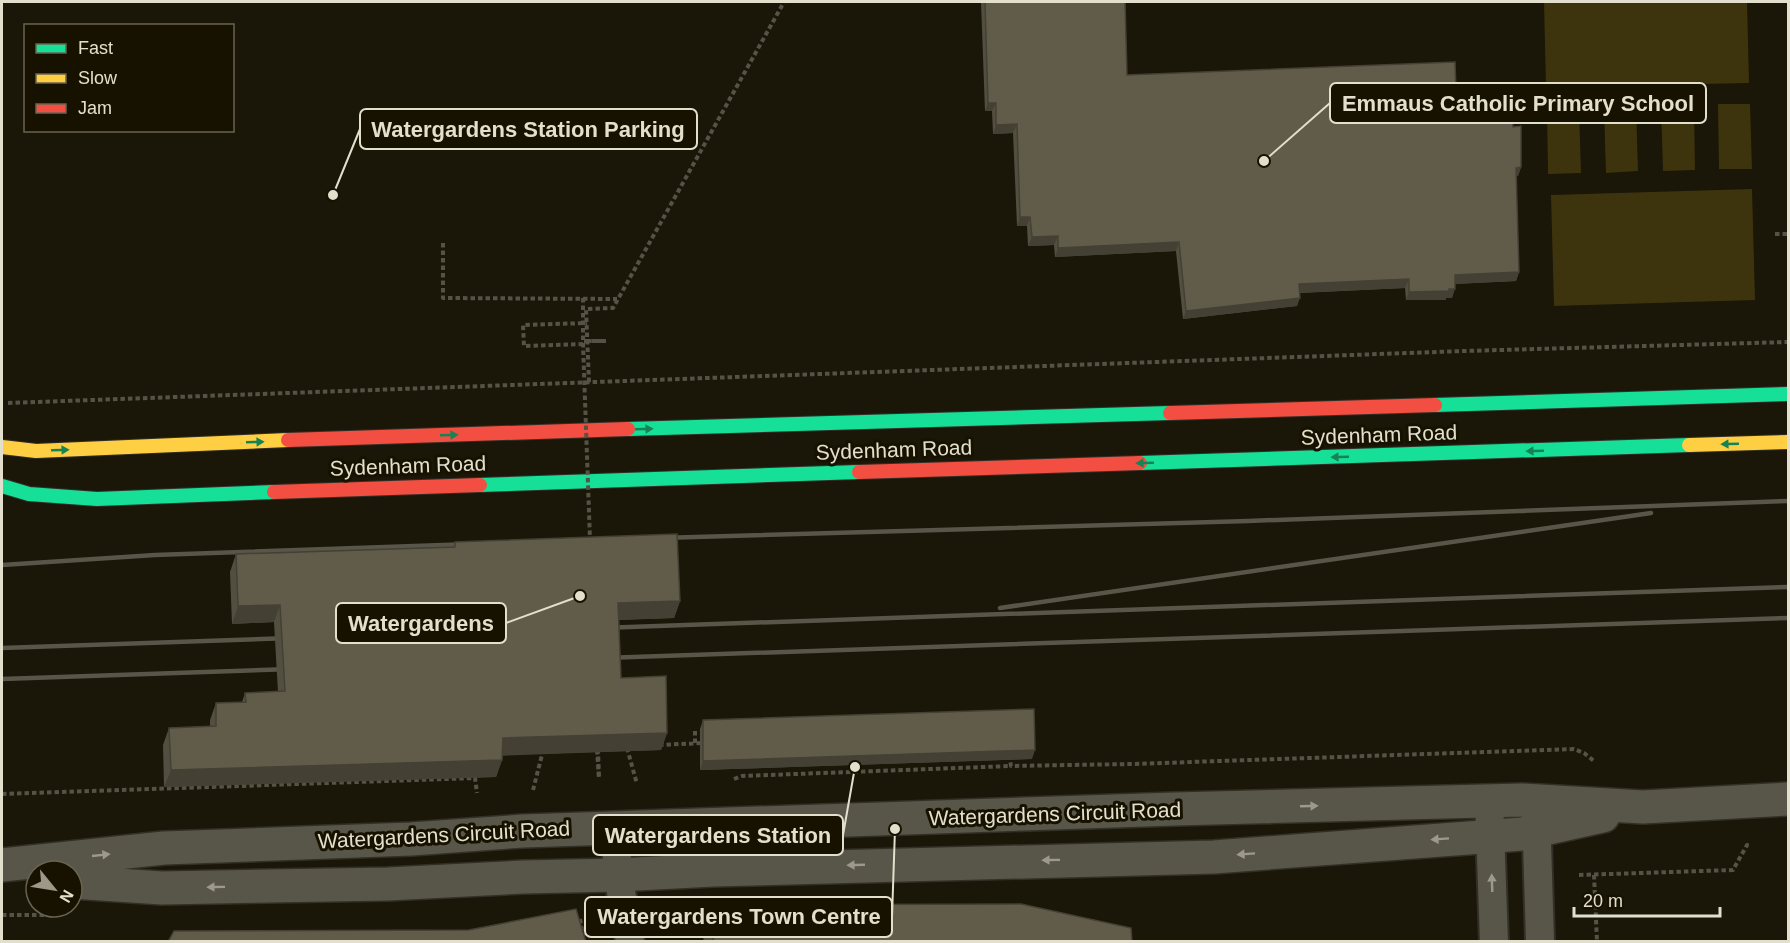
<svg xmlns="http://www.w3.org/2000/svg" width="1790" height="943" viewBox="0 0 1790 943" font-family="Arial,sans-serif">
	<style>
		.green { fill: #3d340d }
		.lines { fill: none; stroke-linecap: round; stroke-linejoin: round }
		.lane-casing { stroke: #322f26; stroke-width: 32 }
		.street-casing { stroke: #322f26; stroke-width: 36 }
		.fast-casing { stroke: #322f26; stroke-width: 16 }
		.slow-casing { stroke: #322f26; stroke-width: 16 }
		.jam-casing { stroke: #322f26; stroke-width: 16 }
		.path { stroke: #555246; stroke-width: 4; stroke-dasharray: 4.5 3; stroke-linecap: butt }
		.lane { stroke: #585649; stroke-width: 28 }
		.street { stroke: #585649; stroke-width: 33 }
		.fast { stroke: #16e098; stroke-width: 14 }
		.slow { stroke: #ffcf43; stroke-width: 14 }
		.jam { stroke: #f24e42; stroke-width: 14 }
		.rail { stroke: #585549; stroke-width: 4.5 }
		.path-bridge { stroke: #555246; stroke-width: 4; stroke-dasharray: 4.5 3; stroke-linecap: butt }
		.wall { fill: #534f40 }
		.shaded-wall { fill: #444034 }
		.building { fill: #615c4a; stroke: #444034; stroke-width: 1.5 }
		.oneway { fill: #168354 }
		.oneway2 { fill: #9e9a8b }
		.labels { text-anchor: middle; stroke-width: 6; stroke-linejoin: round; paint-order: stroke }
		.street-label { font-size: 21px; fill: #e3dfcd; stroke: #171200 }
		.leader { fill: none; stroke: #e3dfcd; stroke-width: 2 }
		.callout-dot { fill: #e3dfcd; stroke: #171200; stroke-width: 2 }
		.callout { fill: #171200; stroke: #e3dfcd; stroke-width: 2 }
		.callout-label { font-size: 22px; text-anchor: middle; font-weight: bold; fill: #e3dfcd }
	</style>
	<rect width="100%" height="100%" fill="#1a1608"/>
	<path class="green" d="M 1544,2 L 1747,2 L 1749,83 L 1546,87 Z
		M 1750,104 L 1752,169 L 1719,169 L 1718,104 Z
		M 1636,106 L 1638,171 L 1606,173 L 1604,108 Z
		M 1661,106 L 1694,106 L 1695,170 L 1663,171 Z
		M 1579,108 L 1581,173 L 1548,174 L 1547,110 Z
		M 1752,189 L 1755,300 L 1554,306 L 1551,195 Z"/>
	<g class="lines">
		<defs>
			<path id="lane" d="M 1489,800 L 1494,942
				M 1536,809 L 1540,942
				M 615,828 L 618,875 L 630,942"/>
			<path id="street" d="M 2,865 L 164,848 L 411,839 L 523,831 L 1175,809 L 1522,800 L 1643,807 L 1788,799
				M 72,882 L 162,888 L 388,884 L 523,877 L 618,875 L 713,870 L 1214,857 L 1522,834 L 1603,816"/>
			<path id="fast" d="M 1435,405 L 1788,394
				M 628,429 L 1170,413
				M 1140,463 L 1689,445
				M 480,485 L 859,472
				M 2,486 L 29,494 L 97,499 L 274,492"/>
			<path id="slow" d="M 1689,445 L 1788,442
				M 2,447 L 36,451 L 288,440"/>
			<path id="jam" d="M 1170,413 L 1435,405
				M 288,440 L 628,429
				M 859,472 L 1140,463
				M 274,492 L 480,485"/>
		</defs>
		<use href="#lane" class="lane-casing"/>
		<use href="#street" class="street-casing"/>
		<use href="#fast" class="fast-casing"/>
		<use href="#slow" class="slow-casing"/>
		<use href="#jam" class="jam-casing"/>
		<path class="path" d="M 1775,234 L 1788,234
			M 443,243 L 443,298 L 617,299
			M 587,341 L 606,341
			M 583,344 L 524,346 L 523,325 L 587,323
			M 589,382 L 586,309 L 613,308 L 784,2
			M 8,403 L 1464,351 L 1788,342
			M 695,743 L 695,728
			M 659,745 L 703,743
			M 627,748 L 637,784
			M 597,750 L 599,779
			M 1009,755 L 1011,766 L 1132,764 L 1574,749 L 1584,753 L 1594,761
			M 734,779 L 742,776 L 1011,766
			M 533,790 L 543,751
			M 2,794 L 475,778 L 477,793
			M 1579,875 L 1733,870 L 1747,845 L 1749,845
			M 1594,875 L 1597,942
			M 2,915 L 46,915
			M 580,919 L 584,942"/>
		<use href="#lane" class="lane"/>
		<use href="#street" class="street"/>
		<use href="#fast" class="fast"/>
		<use href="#slow" class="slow"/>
		<use href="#jam" class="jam"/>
		<path class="rail" d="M 661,538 L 1248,521 L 1788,501
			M 2,565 L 155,555 L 472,544
			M 1000,608 L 1651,513
			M 601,628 L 1788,587
			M 2,648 L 292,638
			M 604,658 L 1788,618
			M 2,679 L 292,669"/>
		<path class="path-bridge" d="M 583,298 L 583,344 L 590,540
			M 584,341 L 606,341
			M 598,749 L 599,779"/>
	</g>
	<path class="wall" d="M 981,2 L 1125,2 L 1127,75 L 1456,91 L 1513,127 L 1521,167 L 1518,176 L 1516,176 L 1519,272 L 1516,281 L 1455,284 L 1452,298 L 1446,298 L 1446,300 L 1406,300 L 1405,288 L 1300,293 L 1297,306 L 1183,319 L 1176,251 L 1055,257 L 1054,245 L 1028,246 L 1027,226 L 1017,226 L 1013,133 L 993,134 L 992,111 L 985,111 Z
		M 455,542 L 680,601 L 674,618 L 619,620 L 621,678 L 667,733 L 661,750 L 502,755 L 502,760 L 496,777 L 164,787 L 163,745 L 169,728 L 210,726 L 210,720 L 216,703 L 242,702 L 245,693 L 278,692 L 274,622 L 232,624 L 230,572 L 236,554 L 454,547 Z
		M 703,720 L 1032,759 L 700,770 L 700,729 Z
		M 706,905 L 1132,942 L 704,942 L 700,921 Z"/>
	<path class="shaded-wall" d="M 988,103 L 996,103 L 992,111 L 985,111 Z
		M 1017,124 L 1013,133 L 993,134 L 996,125 Z
		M 1521,167 L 1518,176 L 1513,177 L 1516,168 Z
		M 1020,217 L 1030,217 L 1027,226 L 1017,226 Z
		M 1058,236 L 1054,245 L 1028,246 L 1032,237 Z
		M 1179,242 L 1176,251 L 1055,257 L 1058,248 Z
		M 1519,272 L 1516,281 L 1452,284 L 1455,275 Z
		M 1409,279 L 1405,288 L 1295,293 L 1299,284 Z
		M 1455,289 L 1452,298 L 1446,298 L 1446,300 L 1406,300 L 1409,292 Z
		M 1300,298 L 1297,306 L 1183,319 L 1186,311 Z
		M 680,601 L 674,618 L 612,620 L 618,603 Z
		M 280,605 L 274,622 L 232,624 L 238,606 Z
		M 667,733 L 661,750 L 496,756 L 503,738 Z
		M 1035,750 L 1032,759 L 700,770 L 703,761 Z
		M 502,760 L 496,777 L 164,787 L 171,770 Z"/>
	<path class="building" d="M 985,2 L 1125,2 L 1127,75 L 1455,62 L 1456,91 L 1511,85 L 1513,127 L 1521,126 L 1521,167 L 1516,168 L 1519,272 L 1455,275 L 1455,289 L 1449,289 L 1449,291 L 1409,292 L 1409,279 L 1299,284 L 1300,298 L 1186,311 L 1179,242 L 1058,248 L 1058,236 L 1032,237 L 1030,217 L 1020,217 L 1017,124 L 996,125 L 996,103 L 988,103 Z
		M 677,534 L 680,601 L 618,603 L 621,678 L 666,676 L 667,733 L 503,738 L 502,760 L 171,770 L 169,728 L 216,726 L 216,703 L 246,702 L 245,693 L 285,691 L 280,605 L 238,606 L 236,554 L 455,547 L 455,542 Z
		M 1034,709 L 1035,750 L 703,761 L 703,720 Z
		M 1021,904 L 1131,928 L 1132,942 L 714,942 L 706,905 Z
		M 576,909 L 586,942 L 168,942 L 174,931 L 469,930 Z"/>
	<defs><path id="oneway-solid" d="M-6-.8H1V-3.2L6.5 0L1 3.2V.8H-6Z" transform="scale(1.5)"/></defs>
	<g class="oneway">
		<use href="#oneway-solid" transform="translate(644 429) rotate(-2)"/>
		<use href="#oneway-solid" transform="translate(449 435) rotate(-2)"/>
		<use href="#oneway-solid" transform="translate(255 442) rotate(-2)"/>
		<use href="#oneway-solid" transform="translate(1730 444) rotate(178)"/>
		<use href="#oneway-solid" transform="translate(60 450) rotate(-2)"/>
		<use href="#oneway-solid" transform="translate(1535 451) rotate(178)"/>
		<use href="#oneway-solid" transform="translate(1340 457) rotate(178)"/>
		<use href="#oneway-solid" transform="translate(1145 463) rotate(178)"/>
	</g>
	<g class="oneway2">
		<use href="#oneway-solid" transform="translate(1309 806) rotate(-2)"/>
		<use href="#oneway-solid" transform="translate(1440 839) rotate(176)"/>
		<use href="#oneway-solid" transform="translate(1246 854) rotate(176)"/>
		<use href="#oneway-solid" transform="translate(101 855) rotate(-6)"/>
		<use href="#oneway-solid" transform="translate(1051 860) rotate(179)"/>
		<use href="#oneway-solid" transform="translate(856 865) rotate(178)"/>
		<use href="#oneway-solid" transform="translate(1492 883) rotate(-92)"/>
		<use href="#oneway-solid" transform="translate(216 887) rotate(179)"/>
	</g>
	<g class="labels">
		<g class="street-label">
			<text transform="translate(1379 435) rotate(-2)" y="7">Sydenham Road</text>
			<text transform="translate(894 450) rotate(-2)" y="7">Sydenham Road</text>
			<text transform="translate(408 466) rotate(-2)" y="7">Sydenham Road</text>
			<text transform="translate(1055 814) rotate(-2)" y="7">Watergardens Circuit Road</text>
			<text transform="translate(444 835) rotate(-3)" y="7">Watergardens Circuit Road</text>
		</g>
	</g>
	<path class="leader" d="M1264 161L1330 103M333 195L360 129M580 596L506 623M855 767L843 835M895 829L892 917"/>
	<g class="callout-dot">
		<circle cx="1264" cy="161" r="6"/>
		<circle cx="333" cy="195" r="6"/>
		<circle cx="580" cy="596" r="6"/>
		<circle cx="855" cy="767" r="6"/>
		<circle cx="895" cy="829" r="6"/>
	</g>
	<g class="callout">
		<rect x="1330" y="83" width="376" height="40" rx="6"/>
		<rect x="360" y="109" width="337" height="40" rx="6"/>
		<rect x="336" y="603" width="170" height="40" rx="6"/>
		<rect x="593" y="815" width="250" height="40" rx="6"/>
		<rect x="585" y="897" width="307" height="40" rx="6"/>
	</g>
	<g class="callout-label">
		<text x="1518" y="111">Emmaus Catholic Primary School</text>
		<text x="528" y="137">Watergardens Station Parking</text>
		<text x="421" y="631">Watergardens</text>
		<text x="718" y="843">Watergardens Station</text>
		<text x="739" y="924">Watergardens Town Centre</text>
	</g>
	<rect width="1790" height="943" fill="none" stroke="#e3dfcd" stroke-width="6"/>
	<rect x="24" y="24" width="210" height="108" fill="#171200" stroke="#696452" stroke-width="1.5"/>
	<rect x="36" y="44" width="30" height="9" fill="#16e098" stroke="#696452" stroke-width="1.5"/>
	<text x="78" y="54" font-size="18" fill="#e3dfcd">Fast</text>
	<rect x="36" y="74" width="30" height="9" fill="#ffcf43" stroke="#696452" stroke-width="1.5"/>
	<text x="78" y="84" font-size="18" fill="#e3dfcd">Slow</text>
	<rect x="36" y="104" width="30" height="9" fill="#f24e42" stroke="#696452" stroke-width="1.5"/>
	<text x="78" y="114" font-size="18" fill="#e3dfcd">Jam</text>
	<g transform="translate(54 889) rotate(120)"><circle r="28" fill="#171200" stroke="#696452" stroke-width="1.5"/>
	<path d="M0-4.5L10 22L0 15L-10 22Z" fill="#9d9988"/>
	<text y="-9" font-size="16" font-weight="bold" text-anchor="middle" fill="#e3dfcd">N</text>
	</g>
	<path d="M1574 907v9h146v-9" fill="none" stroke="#e3dfcd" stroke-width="3"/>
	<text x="1583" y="907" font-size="18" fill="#e3dfcd" stroke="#171200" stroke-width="4.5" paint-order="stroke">20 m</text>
</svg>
